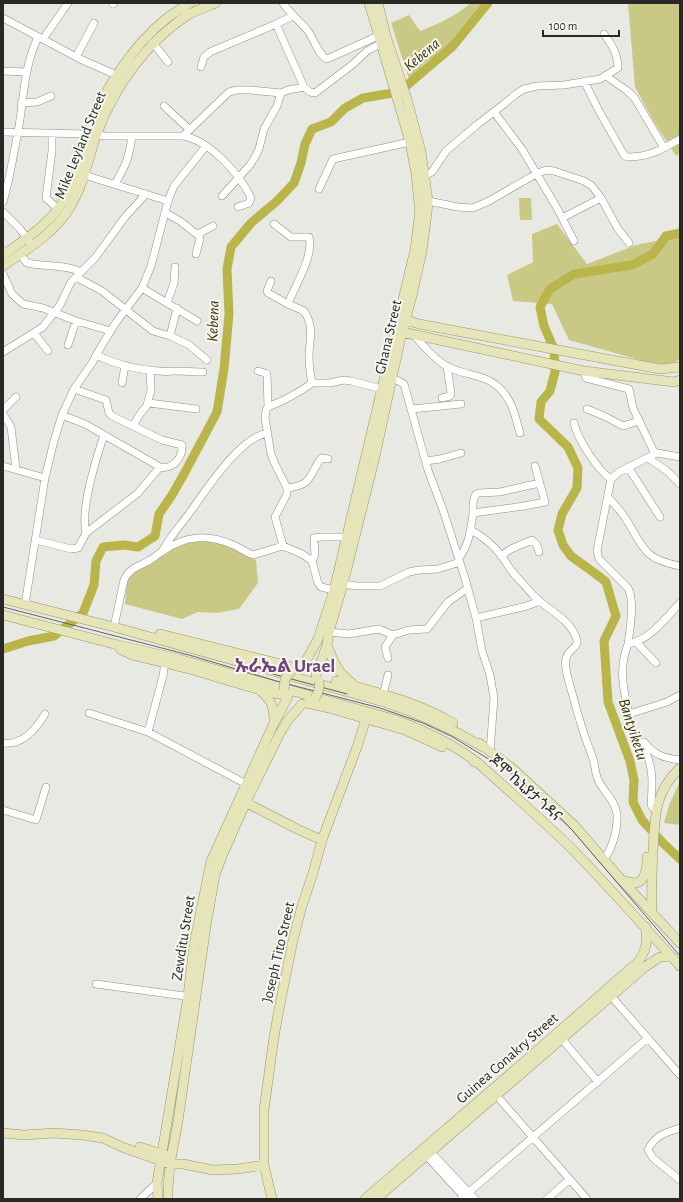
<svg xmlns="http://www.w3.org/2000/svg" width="683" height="1202" viewBox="0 0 683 1202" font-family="'Alegreya Sans','Noto Sans Ethiopic',sans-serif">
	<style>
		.green { fill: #cac885 }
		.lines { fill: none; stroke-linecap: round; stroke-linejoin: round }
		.river { stroke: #bab54b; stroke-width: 9 }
		.minor-casing { stroke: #8e8e89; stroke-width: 8 }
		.major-casing { stroke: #999867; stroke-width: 10 }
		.minor { stroke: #fff; stroke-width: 7 }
		.major { stroke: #e6e5b9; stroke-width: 9 }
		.tram { stroke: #646461; stroke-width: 1 }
		.major-bridge-casing { stroke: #999867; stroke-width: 10; stroke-linecap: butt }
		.major-bridge { stroke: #e6e5b9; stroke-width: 9 }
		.labels { text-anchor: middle; stroke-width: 4; stroke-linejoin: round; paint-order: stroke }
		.street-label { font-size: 15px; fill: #282826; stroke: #f6f6f0 }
		.water-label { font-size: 16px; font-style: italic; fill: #383507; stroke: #f6f6f0 }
		.district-label { font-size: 19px; font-weight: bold; fill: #6d447c; stroke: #f6f6f0 }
	</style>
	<rect width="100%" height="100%" fill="#e9e9e3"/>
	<path class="green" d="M 471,3 L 484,3 L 451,44 L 425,63 L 409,79 L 391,23 L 409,15 L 420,31 C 439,24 455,16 471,3 Z
		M 628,3 L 680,3 L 680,153 L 676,156 L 654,122 L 635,87 Z
		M 519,198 L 531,198 L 532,220 L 520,220 Z
		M 557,224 L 587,264 L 636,245 L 680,236 L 680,359 L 671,365 L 647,362 L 569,340 L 552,304 L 513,301 L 507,275 L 533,262 L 532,234 Z
		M 197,539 L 217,541 L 256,560 L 258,583 L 239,609 L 217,613 L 198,612 L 182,619 L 125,604 L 127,581 L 133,572 L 151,564 L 181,544 Z
		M 680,781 L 680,825 L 664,823 L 669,805 Z"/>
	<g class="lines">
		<path class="river" d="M 680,233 L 666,236 L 653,254 L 632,265 L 574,274 L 550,289 L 540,307 L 544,326 L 554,349 L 555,372 L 550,391 L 541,402 L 539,419 L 568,447 L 578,468 L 577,488 L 562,514 L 558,530 L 563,545 L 571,556 L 600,577 L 606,582 L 616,616 L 604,641 L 608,702 L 630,761 L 634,780 L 633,802 L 642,820 L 664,844 L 680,859
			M 3,649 L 28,641 L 54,636 L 83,613 L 94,585 L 96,561 L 103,547 L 124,545 L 138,547 L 155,536 L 159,514 L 172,495 L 184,474 L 217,412 L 224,369 L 229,314 L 227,269 L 231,247 L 251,223 L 277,201 L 294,183 L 301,163 L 305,144 L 312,129 L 331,122 L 345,108 L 363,98 L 399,92 L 453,46 L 488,3"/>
		<defs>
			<path id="minor" d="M 283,3 C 290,14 300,21 308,31 C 314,39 318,55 327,59 L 378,36
				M 113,4 L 114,3
				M 3,18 L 80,59 L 121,77
				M 276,24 L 304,87
				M 43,39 L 68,3
				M 153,43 L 168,62
				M 76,57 L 94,23
				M 201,67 L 204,57 L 210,52 L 276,24 L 293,16
				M 3,71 L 26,72
				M 606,76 L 626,90 L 634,97 L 664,148
				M 584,81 L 599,111 L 624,155 L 627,157 C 649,157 661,150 680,139
				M 21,103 L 37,102 L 51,96
				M 164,106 L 190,130
				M 494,112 L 522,149 L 557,208 L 574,241
				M 3,132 L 87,134 L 105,136 L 183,136 C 209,140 240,174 251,198 L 249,203 L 238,207
				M 52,133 L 52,151 L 46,198 L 58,209
				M 183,136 L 229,92 L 237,90 L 250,90 L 281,93 L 288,90 L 304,87 L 310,92 L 315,93 L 352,65 L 367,51 L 380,44
				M 81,174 L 168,201
				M 425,176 L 432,172 L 446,151 L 478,124 L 504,104 L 516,94 L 524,89 L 537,86 L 564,85 L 600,79 L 618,68 C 618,54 612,45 604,34
				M 115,184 C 126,165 129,158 132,136
				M 319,189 L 333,159 L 410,142
				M 222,196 L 250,165 L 255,157 L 259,149 L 264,129 L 277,106 L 281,93
				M 428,201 L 458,207 L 473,208 L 489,201 L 536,174 L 546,170 L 554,171 L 584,181 L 592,186 L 601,198 L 618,229 L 629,243
				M 3,202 C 10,179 13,156 18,132 C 24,99 23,69 38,37
				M 3,212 L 20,229 L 29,241
				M 166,213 L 180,221 L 199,236 L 200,239 L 196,254
				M 562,218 L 601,198
				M 274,224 L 291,237 L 309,237 C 314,254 297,283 290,299 L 288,304 L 304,311 C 314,325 310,339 309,354 C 309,364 310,374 312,383
				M 197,233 L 200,233 L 213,226
				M 20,254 L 27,263 C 44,267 65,264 81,272
				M 3,274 L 12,294 L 23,304 L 43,308 L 76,321 L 111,331
				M 76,277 L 102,291 L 153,331 L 170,336 L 189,345 L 207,360
				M 271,281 L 267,291 L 268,293 L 288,304
				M 142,288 L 197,321
				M 167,303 L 174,283 L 175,267
				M 34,333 L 48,351
				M 414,335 C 422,345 437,361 448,367 C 469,377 488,373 504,393 C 513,404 516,419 520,433
				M 170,336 L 177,308
				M 68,345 L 76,321
				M 3,352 L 43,327 L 60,305 L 71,282 L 95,258 L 125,217 L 146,194
				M 96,355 C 115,364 139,370 159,371 C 165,372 170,371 175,371 C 184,371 194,372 203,372
				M 258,371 L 265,373 L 267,374 L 268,407
				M 584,371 L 586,378 L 629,389 L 633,408 L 655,454
				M 393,378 L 404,384 L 428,470 L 443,510 L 464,575 L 476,618 L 482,651 L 490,675 L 494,698 L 490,752
				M 122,383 L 125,365
				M 74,389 L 106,400 L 109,413 L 112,416 L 162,440 L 182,445 C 183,457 173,470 160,467
				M 442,398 L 450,396 L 451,394 L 447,366
				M 147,405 L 151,390 L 150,370
				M 412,409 L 461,404
				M 587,409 L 604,416 L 623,426 L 639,421
				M 3,410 L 16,397
				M 3,414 L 11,427 L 16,469
				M 574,423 C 577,438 598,471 611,479
				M 133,426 L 140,414 L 149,403 L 196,409
				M 648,458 L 667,471 L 680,484
				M 426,461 L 440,459 L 461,453
				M 3,466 L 45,478
				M 628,467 L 660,517
				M 287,488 C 310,485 308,480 319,461 L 322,458 L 328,459
				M 608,497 C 614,504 621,511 626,519 C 644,548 643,559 680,566
				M 473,513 L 524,506 L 545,502 L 535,466
				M 471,530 C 482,536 493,545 501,555 C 505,560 507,565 511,570 C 518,579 526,587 533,595 C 547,610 568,617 576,637 C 581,648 567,649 566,659 C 564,668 568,678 570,686 C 574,699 577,712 581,724 C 584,736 589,747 593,759 C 595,765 595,771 597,777 C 601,790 615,799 617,814 C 618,831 613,846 604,860
				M 86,533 C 80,509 96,459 104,435
				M 36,540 L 71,549 L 78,548 L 86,533 L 138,493 L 160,467 L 85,424 L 62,415
				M 283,546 L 275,517 L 287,494 L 287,488 L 275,464 L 271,454 L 265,418 L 266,410 L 268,407 L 284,400 L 302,390 L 312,383 L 330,383 L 344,380 L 351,381 L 382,389
				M 163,550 C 170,537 179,527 188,515 C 205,492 239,437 268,433
				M 501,556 L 511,549 L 532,540 L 537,545 L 539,552
				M 459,558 C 469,545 471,529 473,513 C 473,506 472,500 476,494 L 479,493 L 500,492 L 540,483
				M 343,584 L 356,586 L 380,586 L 409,572 L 419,570 L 438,569 L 460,562
				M 334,590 L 321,587 L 318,583 L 312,561 L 315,555 L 314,538 L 321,537 L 346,537
				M 25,605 L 45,478 L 54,441 L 62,415 L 74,389 L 92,363 L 102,345 L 117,321 L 142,288 L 151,266 L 168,201 L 174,186 L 206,146
				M 476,618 L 527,606 L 540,601
				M 114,627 L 124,580 C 130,567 139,567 150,560 C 155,557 158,554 163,551 C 185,536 206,534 231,544 C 239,547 245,552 253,555 L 283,546 L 302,554 L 312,561
				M 329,632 L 349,634 L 379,629 L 393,635
				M 636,642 L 656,663
				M 628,644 C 630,629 635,601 628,588 L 599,559 L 597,551 L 611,479 L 619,472 L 657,453 L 680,457
				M 388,658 L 385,647 L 393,635 L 409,630 L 427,629 L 448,602 L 468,588
				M 383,695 L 388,675
				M 89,713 L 148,732 L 250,786
				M 629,714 L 667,702 L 680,695
				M 148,732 L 163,676 L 165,662
				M 644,742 C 654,755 664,758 680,760
				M 3,743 C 22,746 36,729 45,714
				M 3,810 L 36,820 L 46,787
				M 656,811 L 651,805 C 652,788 654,769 646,753 C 642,743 633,736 629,726 L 631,723 C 625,695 617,672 628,644 C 650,640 666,618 680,603
				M 96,984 L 192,997
				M 611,996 L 680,1075
				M 561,1038 L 598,1082
				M 496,1095 L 587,1199
				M 680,1128 C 665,1133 655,1135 648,1150 L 653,1158 L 680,1180
				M 427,1148 L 475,1199
				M 423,1152 L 466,1199
				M 140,1199 L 157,1183
				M 461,1199 L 648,1038
				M 547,1199 L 569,1180"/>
			<path id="major" d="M 3,255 C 23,241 46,226 60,206 C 75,185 79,158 87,135 C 102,92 132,46 167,18 C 175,12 183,8 190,3
				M 3,266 C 26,250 53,234 69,209 C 83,187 88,160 96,136 C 113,89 146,42 188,15 C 197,10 206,7 216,3
				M 401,318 L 419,324 L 660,369 L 680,367
				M 397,331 L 584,371 L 674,382 L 680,380
				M 3,599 L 114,627 L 384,702 C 420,714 451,728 483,747
				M 3,615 L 114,644 L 179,659 L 393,719 C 424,730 452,743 478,763
				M 160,634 L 297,668
				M 327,645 C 334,662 336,671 352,683
				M 120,649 L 132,655 L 193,670 L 260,690 L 279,694 L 286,695
				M 302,668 L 318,639 L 334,590 L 410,270 L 415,250 L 419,217 L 419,204 L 416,174 L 410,142 L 369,3
				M 316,675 L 327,645 L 329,632 L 343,584 L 374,461 L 402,332 L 412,296 L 422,251 L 427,213 L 428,201 L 421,152 L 407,99 L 386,36 L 378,3
				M 336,681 C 376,692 417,702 453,723
				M 261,691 C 272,701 274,707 274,722
				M 307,703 L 329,708 L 405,730 L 442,747
				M 479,743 L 512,768 L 575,826 L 618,876 L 680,943
				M 474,762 L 478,763 C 508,790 539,817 568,845 C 607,884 643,926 680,966
				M 241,800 L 297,829 L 322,840
				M 623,881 C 627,881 632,883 636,883 C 646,881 647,865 647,857
				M 652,913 C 651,892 652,872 653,851 C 655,818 654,792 680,768
				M 3,1133 L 24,1135 L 54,1133 L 82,1135 L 103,1138 L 122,1147 L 170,1164 L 183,1164 L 213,1170 L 238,1169 L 264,1165
				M 140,1147 L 168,1156
				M 158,1199 L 157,1183 L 188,996 L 194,945 L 211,861 L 274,723 L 288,697
				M 168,1199 L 168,1189 L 170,1164 L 178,1121 L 206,926 L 215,875 L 223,854 L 246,802 L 280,733 L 288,720 L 302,704
				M 272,1199 L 264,1165 L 264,1110 L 274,1037 L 279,1009 L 293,940 L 302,906 L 313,873 L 322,840 L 357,747 L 366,719
				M 365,1199 L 523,1063 L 639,961 C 647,948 647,943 646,927
				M 376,1199 L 645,967 L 660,957 L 671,956"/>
		</defs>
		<use href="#minor" class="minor-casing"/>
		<use href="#major" class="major-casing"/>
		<use href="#minor" class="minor"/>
		<use href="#major" class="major"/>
		<path class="tram" d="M 3,607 L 189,655 L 280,682 L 380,708 L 423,723 L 451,736 L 513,774 L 542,799 L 572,830 L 680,956
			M 258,670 L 347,694"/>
		<defs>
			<path id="major-bridge" d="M 284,690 L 285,679 L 292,670
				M 315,698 C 319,692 320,688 319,681"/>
		</defs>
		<use href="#major-bridge" class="major-bridge-casing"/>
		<use href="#major-bridge" class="major-bridge"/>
	</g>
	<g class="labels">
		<g class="street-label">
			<text transform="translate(80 145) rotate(-68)" y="5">Mike Leyland Street</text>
			<text transform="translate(388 337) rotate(-77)" y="5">Ghana Street</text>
			<text transform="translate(526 788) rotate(42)" y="5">ጆሞ ኬኒያታ ጎዳና</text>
			<text transform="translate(183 938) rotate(-81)" y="5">Zewditu Street</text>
			<text transform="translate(278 952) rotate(-77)" y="5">Joseph Tito Street</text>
			<text transform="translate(507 1058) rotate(-41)" y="5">Guinea Conakry Street</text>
		</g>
		<g class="water-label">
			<text transform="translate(421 54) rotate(-40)" y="6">Kebena</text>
			<text transform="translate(212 321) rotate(-88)" y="6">Kebena</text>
			<text transform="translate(634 729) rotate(72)" y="6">Bantyiketu</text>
		</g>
		<g class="district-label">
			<text x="285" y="672">ኡራኤል Urael</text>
		</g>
	</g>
	<rect width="683" height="1202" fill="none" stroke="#282826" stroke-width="8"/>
	<path d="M543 30v6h76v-6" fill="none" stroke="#282826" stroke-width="2"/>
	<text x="549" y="30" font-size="12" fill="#282826" stroke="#f6f6f0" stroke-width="3" paint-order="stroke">100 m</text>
</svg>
